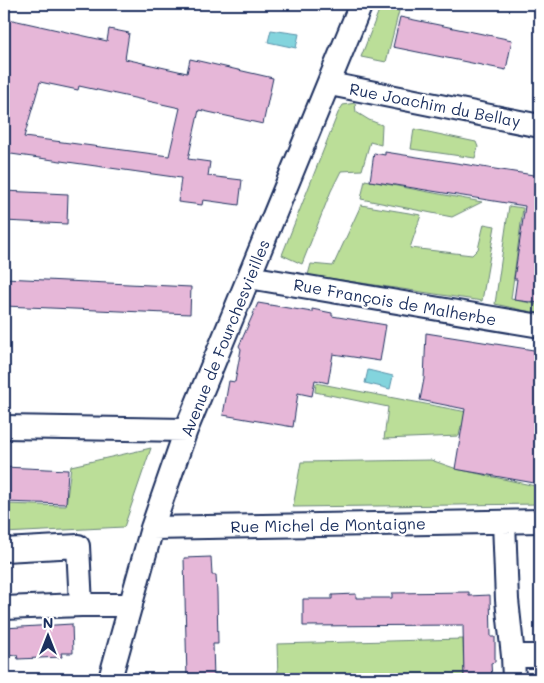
<svg xmlns="http://www.w3.org/2000/svg" width="544" height="683" viewBox="0 0 544 683" font-family="Mali,sans-serif">
	<style>
		.green { fill: #bbde98; stroke: #6b867b }
		.water { fill: #83d4dd; stroke: #5992aa }
		.building { fill: #e6b7d8; stroke: #1b2f5e; fill-rule: evenodd }
		.lines { fill: none; stroke-linecap: round; stroke-linejoin: round }
		.minor-casing { stroke: #1b2f5e; stroke-width: 26 }
		.minor { stroke: #fff; stroke-width: 22 }
		.labels { text-anchor: middle; stroke-width: 4.5; stroke-linejoin: round; paint-order: stroke }
		.street-label { font-size: 16px; fill: #1b2f5e; stroke: #fff }
	</style>
	<rect width="100%" height="100%" fill="#fff"/>
	<filter id="ink" filterUnits="userSpaceOnUse"><feTurbulence type="fractalNoise" baseFrequency=".02" numOctaves="2"/><feDisplacementMap in="SourceGraphic" scale="10" xChannelSelector="R" yChannelSelector="G"/><feConvolveMatrix kernelMatrix="1 2 1 2 8 2 1 2 1" color-interpolation-filters="sRGB"/></filter>
	<g filter="url(#ink)">
		<path class="green" d="M 398,4 L 399,11 L 386,62 L 361,57 L 381,5 Z
			M 355,103 L 356,112 L 369,120 L 382,125 L 381,145 L 370,142 L 362,170 L 341,171 L 331,191 L 302,264 L 282,255 L 338,113 L 343,105 Z
			M 414,129 L 476,142 L 478,147 L 475,158 L 411,149 Z
			M 365,180 L 482,202 L 452,217 L 361,199 Z
			M 361,205 L 421,215 L 410,248 L 472,255 L 478,249 L 484,224 L 495,226 L 482,301 L 308,275 L 311,264 L 333,266 Z
			M 509,206 L 523,208 L 511,299 L 540,305 L 540,314 L 495,304 Z
			M 316,383 L 540,426 L 540,441 L 461,426 L 459,436 L 384,439 L 388,407 L 315,392 Z
			M 151,448 L 124,527 L 4,533 L 4,504 L 66,506 L 71,466 Z
			M 431,460 L 457,469 L 540,487 L 540,504 L 293,507 L 301,462 Z
			M 463,639 L 464,679 L 278,679 L 277,644 Z"/>
		<path class="water" d="M 271,30 L 299,34 L 296,48 L 268,42 Z
			M 368,370 L 393,376 L 390,389 L 365,383 Z"/>
		<path class="building" d="M 400,17 L 512,40 L 506,70 L 393,47 Z
			M 4,18 L 107,41 L 109,29 L 129,33 L 125,59 L 187,73 L 190,59 L 273,78 L 263,124 L 199,110 L 188,159 L 210,162 L 208,176 L 242,180 L 239,205 L 203,200 L 202,205 L 178,202 L 181,178 L 4,153 ZM 40,82 L 78,90 L 79,86 L 180,108 L 169,156 L 24,137 Z
			M 385,152 L 540,176 L 540,289 L 538,303 L 514,300 L 517,279 L 514,279 L 525,206 L 370,181 L 374,153 L 385,155 Z
			M 4,191 L 68,194 L 67,224 L 4,221 Z
			M 4,278 L 191,287 L 190,314 L 4,306 Z
			M 258,303 L 312,312 L 312,309 L 332,313 L 332,316 L 386,325 L 380,361 L 333,354 L 328,383 L 315,380 L 312,396 L 298,393 L 293,427 L 223,415 L 229,381 L 235,382 L 241,349 L 239,346 Z
			M 426,333 L 540,351 L 540,484 L 455,469 L 465,409 L 420,400 L 424,379 Z
			M 4,467 L 68,470 L 66,504 L 4,502 Z
			M 211,557 L 212,575 L 216,575 L 217,593 L 218,644 L 213,644 L 214,679 L 187,679 L 184,558 Z
			M 469,592 L 469,596 L 490,595 L 491,637 L 495,637 L 495,662 L 491,663 L 492,679 L 464,679 L 463,625 L 303,626 L 303,599 L 332,599 L 332,595 L 356,594 L 356,598 L 392,598 L 392,593 Z
			M 72,624 L 73,653 L 61,653 L 62,657 L 18,659 L 17,655 L 4,656 L 4,628 Z"/>
		<g class="lines">
			<defs>
				<path id="minor" d="M 330,84 L 540,126
					M 249,277 L 540,326
					M 4,427 L 186,430
					M 504,522 L 507,600 L 513,656
					M 152,528 L 540,521
					M 4,550 L 78,546 L 81,605
					M 4,608 L 81,605 L 131,605
					M 110,679 L 152,528 L 186,430 L 361,4
					M 514,679 L 513,656 L 540,656"/>
			</defs>
			<use href="#minor" class="minor-casing"/>
			<use href="#minor" class="minor"/>
		</g>
	</g>
	<g class="labels">
		<g class="street-label">
			<text transform="translate(435 105) rotate(11)" y="6">Rue Joachim du Bellay</text>
			<text transform="translate(395 302) rotate(10)" y="6">Rue François de Malherbe</text>
			<text transform="translate(225 338) rotate(-68)" y="6">Avenue de Fourchesvieilles</text>
			<text transform="translate(328 525) rotate(-1)" y="6">Rue Michel de Montaigne</text>
		</g>
	</g>
	<rect width="544" height="683" fill="none" stroke="#fff" stroke-width="20"/>
	<rect x="10" y="10" width="524" height="663" fill="none" stroke="#1b2f5e" stroke-width="2" filter="url(#ink)"/>
	<g transform="translate(48 636)" stroke="#ffffff" stroke-width="4" paint-order="stroke">
	<path d="M0-4L9 19L0 12L-9 19Z" fill="#1b2f5e"/>
	<text y="-8" font-size="14" font-weight="bold" text-anchor="middle" fill="#1b2f5e">N</text>
	</g>
</svg>
